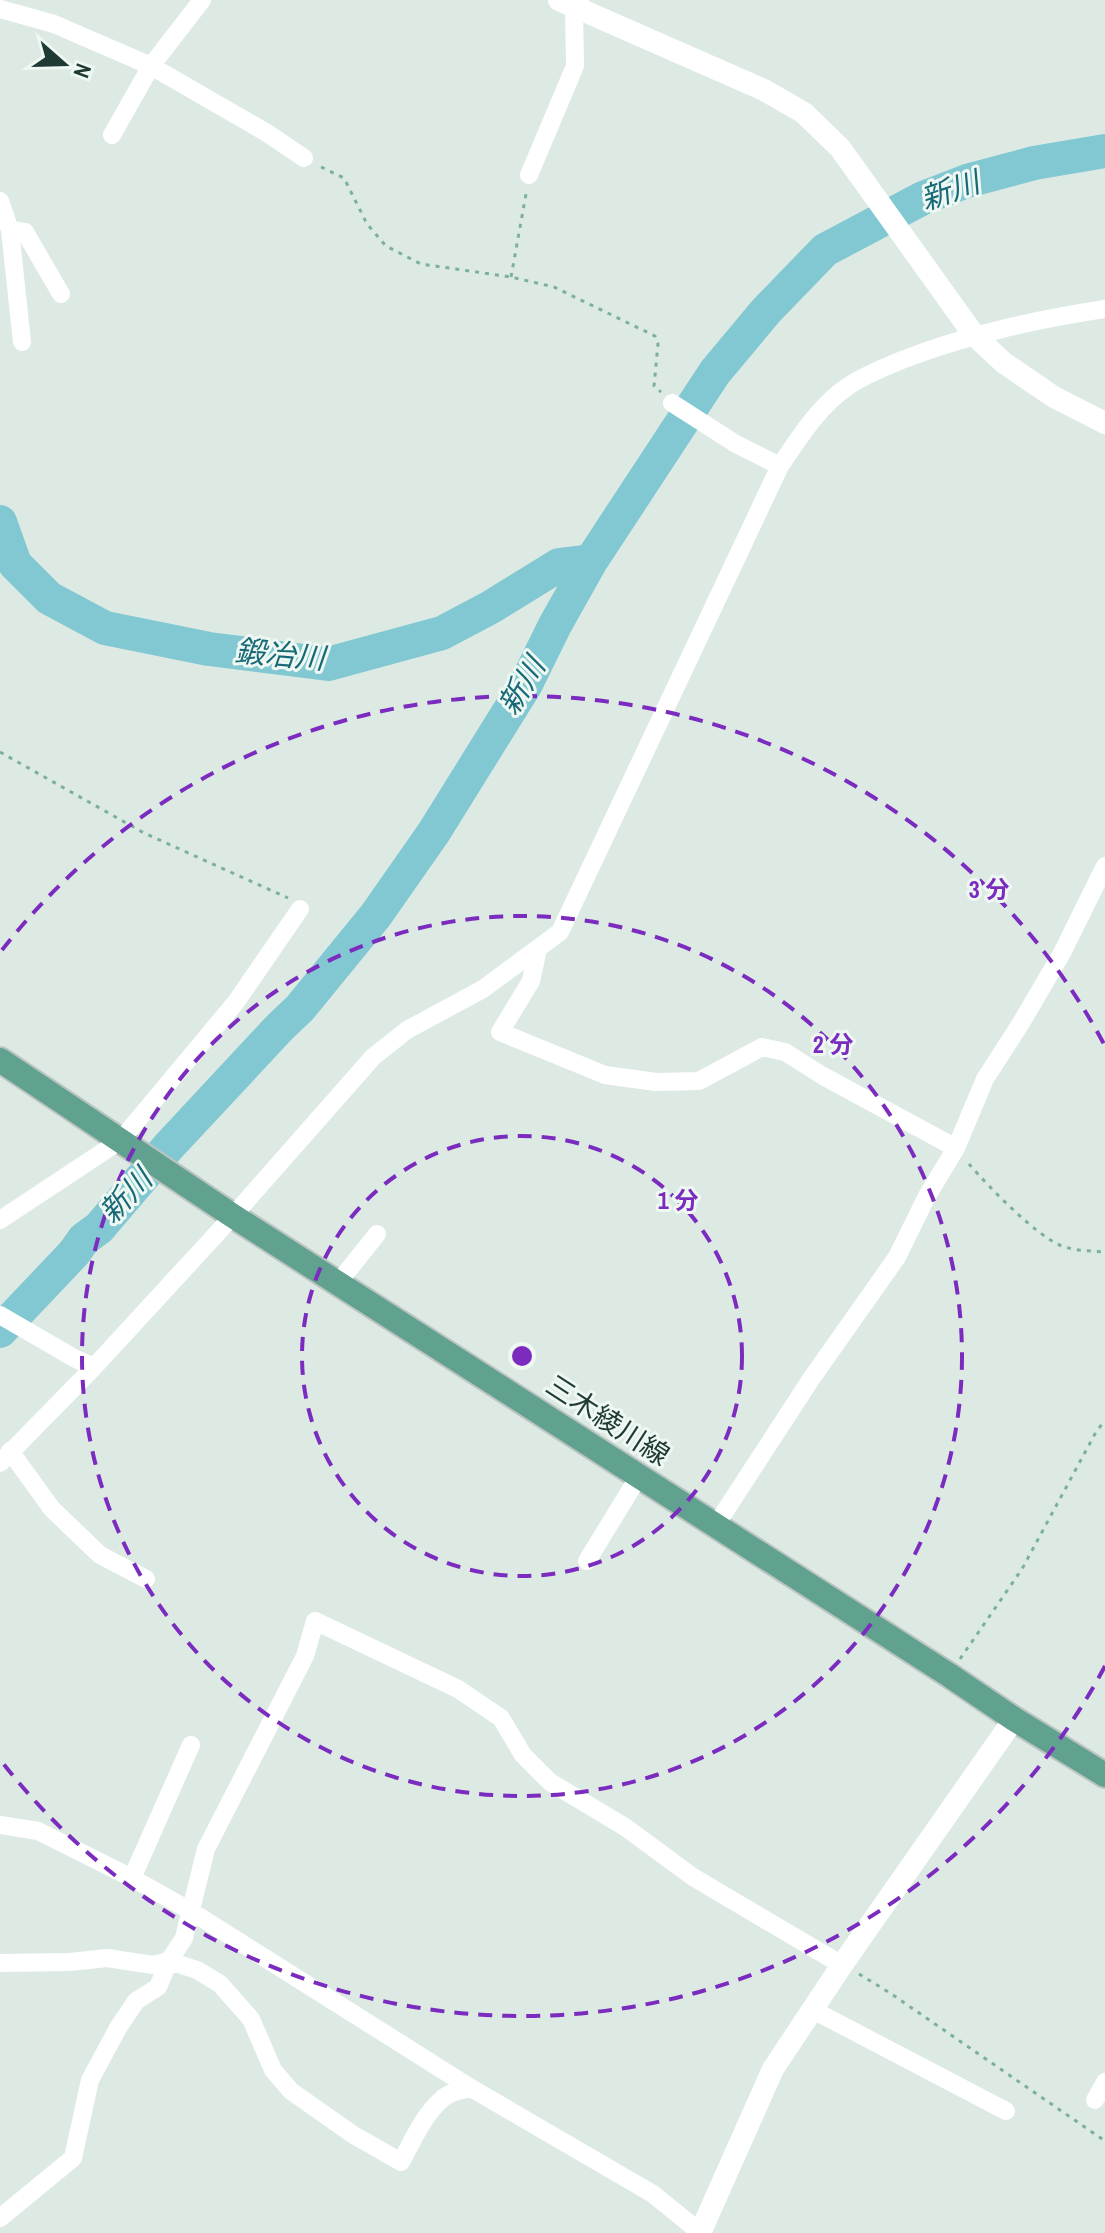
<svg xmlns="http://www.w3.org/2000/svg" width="1105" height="2233" viewBox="0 0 1105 2233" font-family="'Archivo Narrow','Noto Sans JP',sans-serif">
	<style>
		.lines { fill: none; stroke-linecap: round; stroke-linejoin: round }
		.river { stroke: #82c8d2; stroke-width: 34 }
		.primary-casing { stroke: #bcc4c2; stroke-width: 28 }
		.path { stroke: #7caf9e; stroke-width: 3; stroke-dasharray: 4 6; stroke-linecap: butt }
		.minor { stroke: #fff; stroke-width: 18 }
		.tertiary { stroke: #fff; stroke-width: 22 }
		.primary { stroke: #60a18f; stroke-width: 24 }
		.ring { fill: none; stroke: #7b2cbf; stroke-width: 4; stroke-dasharray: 14 10 }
		.labels { text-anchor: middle; stroke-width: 6; stroke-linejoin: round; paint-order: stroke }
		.street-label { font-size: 28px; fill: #1e3a32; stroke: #eef7f2 }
		.water-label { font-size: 30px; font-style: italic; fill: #176977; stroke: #eef7f2 }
		.centre { fill: #7b2cbf; stroke: #eef7f2; stroke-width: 4 }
		.ring-label { font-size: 24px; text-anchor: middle; font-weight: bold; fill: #7b2cbf; stroke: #eef7f2; stroke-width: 6; stroke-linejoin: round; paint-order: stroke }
	</style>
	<rect width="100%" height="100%" fill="#ddeae4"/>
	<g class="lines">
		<path class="river" d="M 0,522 L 15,564 L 49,598 L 105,628 L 209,649 L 328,664 L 442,633 L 491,607 L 559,565 L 591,561
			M 0,1331 L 74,1253 L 84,1239 L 99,1228 L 169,1146 L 280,1027 L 300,1008 L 376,915 L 434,832 L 526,684 L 555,625 L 591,561 L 715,372 L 766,311 L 825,250 L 923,198 L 967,181 L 1034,163 L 1105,151"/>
		<defs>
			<path id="primary" d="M 0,1060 L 233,1216 L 949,1675 L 1014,1719 L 1105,1775"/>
		</defs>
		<use href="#primary" class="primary-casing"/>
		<path class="path" d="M 321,167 L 344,178 L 367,224 L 386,246 L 421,264 L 511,277 L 554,287 L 655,336 L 658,344 L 654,386 L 661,392
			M 511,277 L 526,194
			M 0,752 L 144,833 L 288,898
			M 969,1164 C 988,1186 1036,1236 1062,1246 C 1076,1251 1091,1251 1105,1252
			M 960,1659 L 1022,1569 L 1096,1432 L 1105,1420
			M 859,1974 L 890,1993 L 1105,2141"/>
		<path class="minor" d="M 0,9 L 54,24 L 151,66 L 267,133 L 304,158
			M 112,135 L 151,66 L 202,0
			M 529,175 L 575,66 L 574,6 L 580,0
			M 0,201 L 10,230 L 22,342
			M 10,230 L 25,232 L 61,294
			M 672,403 L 736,444 L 780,466
			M 538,949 L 531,981 L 500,1032 L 605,1075 L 656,1082 L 699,1081 L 762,1047 L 785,1052 L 823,1076 L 956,1148
			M 0,1220 L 121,1140 L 236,1002 L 300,909
			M 338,1283 L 377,1234
			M 0,1315 L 74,1358 L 94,1367
			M 10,1451 L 52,1509 L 100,1555 L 146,1579
			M 0,1463 L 94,1367 L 233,1216 L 373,1057 L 407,1030 L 483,989 L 560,932 L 780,466 C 799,438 818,407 847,387 C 864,375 883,368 902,360 C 968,334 1035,320 1105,309
			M 716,1525 L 811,1379 L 897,1257 L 927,1196 L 956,1148 L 985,1079 L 1021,1023 L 1062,953 L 1105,866
			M 587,1561 L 639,1476
			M 0,1825 L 38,1831 L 132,1878 L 189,1910 L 471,2088 L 653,2194 L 701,2233
			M 132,1878 L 191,1745
			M 0,1963 L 70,1962 L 107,1958 L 153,1965 L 169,1961 L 184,1938 L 206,1849 L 305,1656 L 315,1621 L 458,1689 L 501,1718 L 523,1755 L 550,1782 L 625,1827 L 693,1877 L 842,1965
			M 811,2009 L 1006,2111
			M 1095,2100 L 1105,2082
			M 0,2218 L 73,2158 L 90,2080 L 118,2028 L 136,2001 L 158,1987 L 169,1961 L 197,1970 L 220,1984 L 251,2019 L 273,2070 L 291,2091 L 352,2134 L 401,2162 C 412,2142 423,2116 441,2100 C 449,2092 461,2090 471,2088"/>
		<path class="tertiary" d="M 559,0 L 764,90 L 804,113 L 840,148 L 974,335 L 1004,363 L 1054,397 L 1105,423
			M 700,2233 L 773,2069 L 842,1965 L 1014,1719"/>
		<use href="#primary" class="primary"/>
	</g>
	<g class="ring">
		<circle cx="522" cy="1356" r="220"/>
		<circle cx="522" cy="1356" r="440"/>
		<path d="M1105 1666A660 660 0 0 1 2 1762M2 950A660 660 0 0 1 1105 1046"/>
	</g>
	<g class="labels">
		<g class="street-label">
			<text transform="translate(608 1420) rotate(33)" y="10">三木綾川線</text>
		</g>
		<g class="water-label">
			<text transform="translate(950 191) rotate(-19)" y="10">新川</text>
			<text transform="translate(280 655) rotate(5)" y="10">鍛冶川</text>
			<text transform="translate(522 686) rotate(-59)" y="10">新川</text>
			<text transform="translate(126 1196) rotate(-47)" y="10">新川</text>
		</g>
	</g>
	<circle cx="522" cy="1356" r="12" class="centre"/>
	<g class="ring-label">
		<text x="989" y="898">3 分</text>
		<text x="833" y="1053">2 分</text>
		<text x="678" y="1209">1 分</text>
	</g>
	<g transform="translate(64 64) rotate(110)" stroke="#eef7f2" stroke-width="6" paint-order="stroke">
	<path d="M0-6L14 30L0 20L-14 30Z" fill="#1e3a32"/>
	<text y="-12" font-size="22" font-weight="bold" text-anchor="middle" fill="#1e3a32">N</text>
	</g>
</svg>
